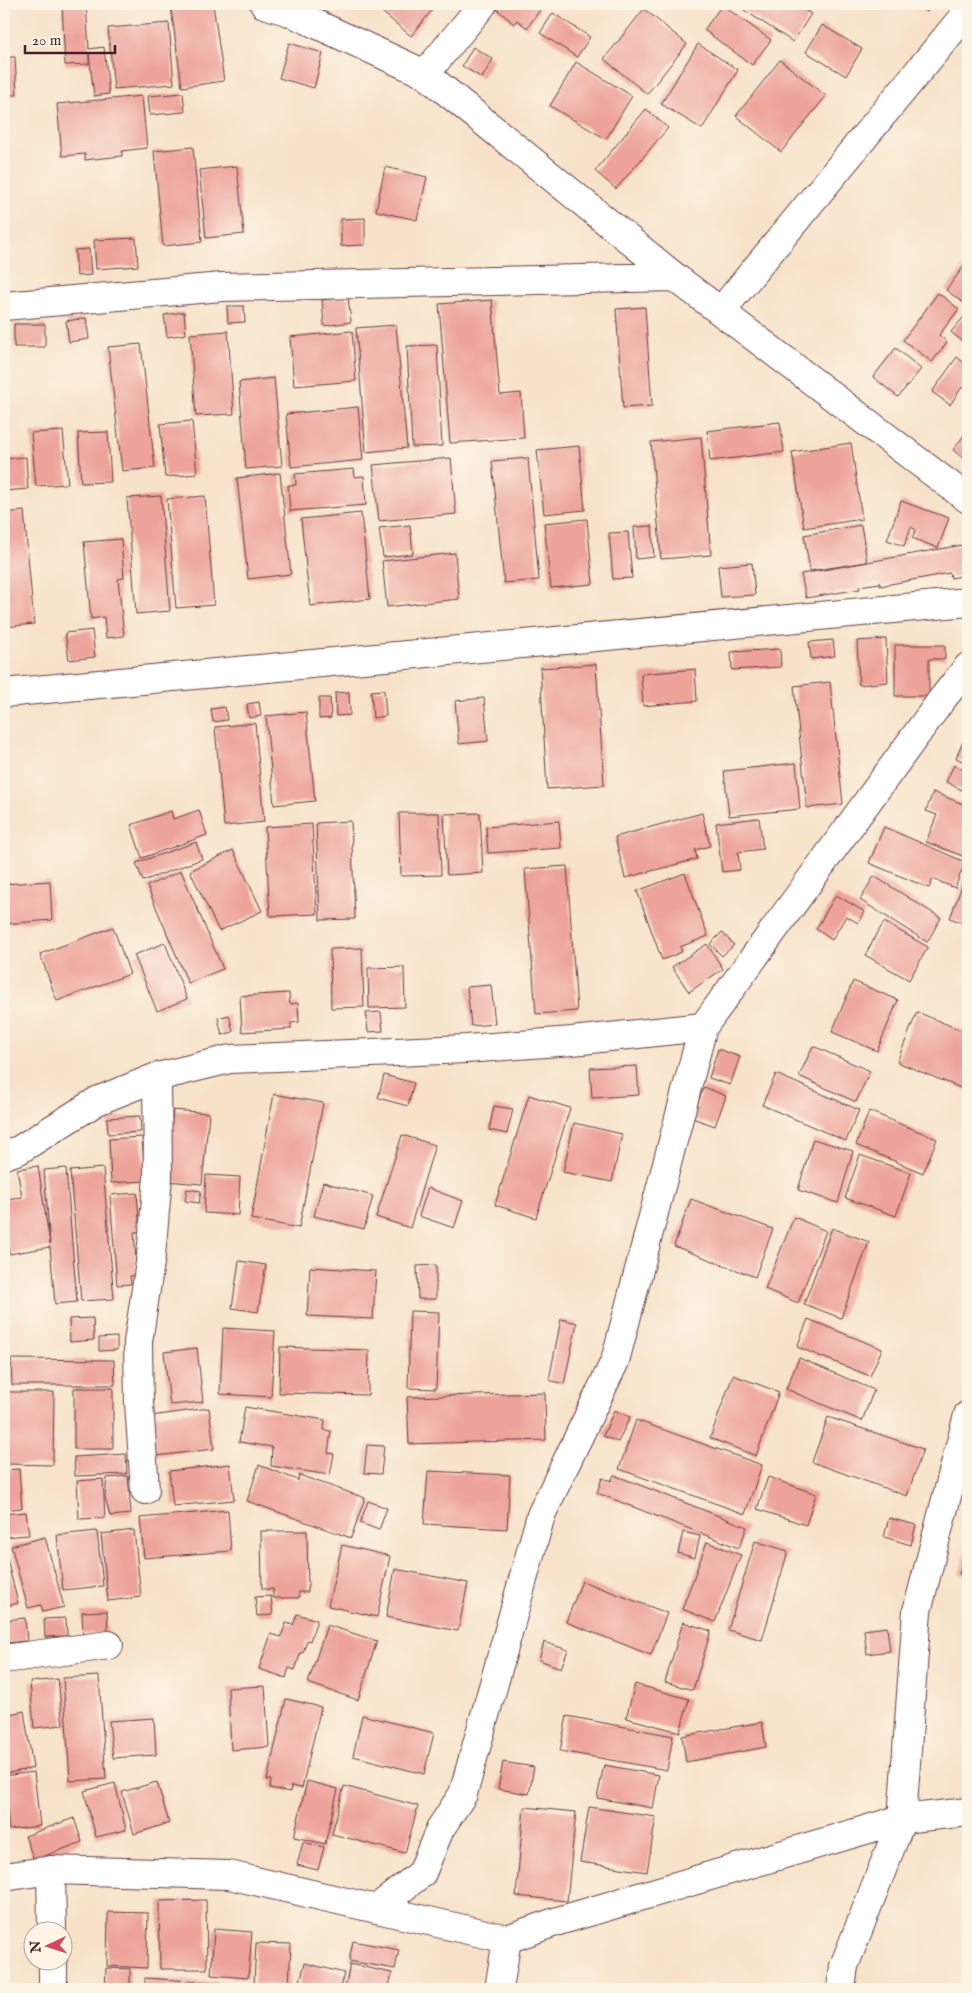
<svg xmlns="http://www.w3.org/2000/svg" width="972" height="1993" viewBox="0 0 972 1993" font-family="'IM FELL English',serif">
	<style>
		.building { fill: #eda39a }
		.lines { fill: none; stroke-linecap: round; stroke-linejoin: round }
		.minor-casing { stroke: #643c43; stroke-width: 30 }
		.minor { stroke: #fff; stroke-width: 28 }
	</style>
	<rect width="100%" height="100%" fill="#fcf5e5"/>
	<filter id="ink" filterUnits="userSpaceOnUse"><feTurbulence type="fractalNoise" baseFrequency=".02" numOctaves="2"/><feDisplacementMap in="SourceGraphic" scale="10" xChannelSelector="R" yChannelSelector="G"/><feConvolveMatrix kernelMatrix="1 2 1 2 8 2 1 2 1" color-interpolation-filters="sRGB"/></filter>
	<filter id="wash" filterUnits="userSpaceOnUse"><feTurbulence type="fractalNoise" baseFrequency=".0096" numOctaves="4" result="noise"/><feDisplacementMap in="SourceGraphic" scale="20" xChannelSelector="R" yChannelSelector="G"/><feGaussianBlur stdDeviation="1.12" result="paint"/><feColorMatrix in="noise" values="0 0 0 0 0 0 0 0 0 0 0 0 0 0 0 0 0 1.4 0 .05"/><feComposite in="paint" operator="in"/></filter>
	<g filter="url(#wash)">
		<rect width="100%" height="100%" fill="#f7e2c9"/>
		<g id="blocks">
			<path class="building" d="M 62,4 L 86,4 L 89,49 L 104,47 L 109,94 L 94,96 L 89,54 L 89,64 L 65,65 Z
				M 213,4 L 224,81 L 182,87 L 171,8 Z
				M 389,4 L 437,4 L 411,36 L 382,12 Z
				M 491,4 L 532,4 L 540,10 L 527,28 L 517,20 L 514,24 Z
				M 739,4 L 795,4 L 811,14 L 793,42 L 738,6 Z
				M 914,4 L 931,4 L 927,12 Z
				M 722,5 L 771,40 L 752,65 L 704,30 Z
				M 644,9 L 687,44 L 647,94 L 604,59 Z
				M 553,13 L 590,37 L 577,57 L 540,33 Z
				M 169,23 L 174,84 L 114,89 L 108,28 Z
				M 822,25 L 862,49 L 846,76 L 806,52 Z
				M 289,43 L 323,53 L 314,88 L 279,78 Z
				M 698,44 L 738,70 L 702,129 L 661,104 Z
				M 473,47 L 493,59 L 482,78 L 462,66 Z
				M 4,57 L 15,57 L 17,95 L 4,95 Z
				M 780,60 L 826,96 L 781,152 L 736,116 Z
				M 576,62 L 632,96 L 606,139 L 550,106 Z
				M 183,93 L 185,112 L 150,115 L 148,96 Z
				M 142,96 L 147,148 L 122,151 L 122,156 L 85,160 L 85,154 L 62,156 L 57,104 Z
				M 646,109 L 668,128 L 616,189 L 595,171 Z
				M 193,147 L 202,242 L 163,246 L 154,151 Z
				M 237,166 L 244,234 L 206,238 L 199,170 Z
				M 385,167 L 427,177 L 417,220 L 376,211 Z
				M 365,218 L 365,245 L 341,246 L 341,219 Z
				M 136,238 L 138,266 L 96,269 L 94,240 Z
				M 89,249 L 91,275 L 77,276 L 75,250 Z
				M 968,261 L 968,300 L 965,304 L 946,290 Z
				M 938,293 L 959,309 L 939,335 L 947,342 L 932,362 L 903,340 Z
				M 348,297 L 351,322 L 324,326 L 322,300 Z
				M 492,300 L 500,395 L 521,393 L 524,438 L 450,443 L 439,304 Z
				M 227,306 L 244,306 L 245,322 L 228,323 Z
				M 645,307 L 652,406 L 623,408 L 616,309 Z
				M 184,312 L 186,334 L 167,337 L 164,315 Z
				M 968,312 L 968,346 L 951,332 Z
				M 86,318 L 89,339 L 69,342 L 66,321 Z
				M 14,324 L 45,324 L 45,347 L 14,347 Z
				M 396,325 L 407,448 L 366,452 L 356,328 Z
				M 228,331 L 234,414 L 196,416 L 190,334 Z
				M 352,331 L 356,381 L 294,386 L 290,337 Z
				M 141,344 L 155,468 L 122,471 L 108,347 Z
				M 437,345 L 442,446 L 412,447 L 407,346 Z
				M 896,348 L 921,369 L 898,397 L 873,377 Z
				M 957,357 L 968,366 L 968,392 L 962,387 L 950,405 L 932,392 Z
				M 274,378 L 282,466 L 246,469 L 239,382 Z
				M 358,407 L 363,460 L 291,467 L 286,414 Z
				M 192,421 L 197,474 L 165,477 L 160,424 Z
				M 780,422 L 784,452 L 710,461 L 707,431 Z
				M 968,430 L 968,462 L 953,450 Z
				M 63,431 L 68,484 L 36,486 L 31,433 Z
				M 108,432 L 111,482 L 81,483 L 78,433 Z
				M 701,437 L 711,555 L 661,559 L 651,442 Z
				M 851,443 L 862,519 L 804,528 L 792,452 Z
				M 579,446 L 585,510 L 544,514 L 537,450 Z
				M 26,457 L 28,489 L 4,491 L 4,459 Z
				M 451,458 L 456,514 L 379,521 L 373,465 Z
				M 528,458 L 539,580 L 504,583 L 492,461 Z
				M 354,469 L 355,477 L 364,476 L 366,505 L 290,511 L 288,485 L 296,485 L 295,474 Z
				M 280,473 L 291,574 L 248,579 L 237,478 Z
				M 161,496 L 170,611 L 136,614 L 127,498 Z
				M 205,496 L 214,605 L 176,608 L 167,499 Z
				M 901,501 L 949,518 L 938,548 L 912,538 L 916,530 L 911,527 L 904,546 L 887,540 Z
				M 24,511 L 34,624 L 4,627 L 4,513 Z
				M 361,513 L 370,599 L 310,606 L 301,519 Z
				M 587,519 L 593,584 L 551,588 L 544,523 Z
				M 410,525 L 413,554 L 383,557 L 379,528 Z
				M 861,525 L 867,562 L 810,571 L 804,535 Z
				M 652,526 L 654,557 L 636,559 L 634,527 Z
				M 628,532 L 632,578 L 613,579 L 609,533 Z
				M 121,539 L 124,578 L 118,579 L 124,636 L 106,638 L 104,617 L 91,619 L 84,542 Z
				M 968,544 L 968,575 L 951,578 L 950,573 L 880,586 L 880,583 L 859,586 L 860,589 L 806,598 L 801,574 Z
				M 455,553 L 459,599 L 387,607 L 382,561 Z
				M 752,563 L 755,595 L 721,597 L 718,566 Z
				M 92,630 L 95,657 L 69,660 L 65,633 Z
				M 886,639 L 888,682 L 859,685 L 857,641 Z
				M 833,640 L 835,656 L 811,659 L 809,642 Z
				M 895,645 L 945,645 L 945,659 L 929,659 L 929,696 L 895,696 Z
				M 780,649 L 781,667 L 732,670 L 731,652 Z
				M 596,664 L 604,785 L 547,789 L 540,668 Z
				M 695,669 L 697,701 L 643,706 L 641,674 Z
				M 830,682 L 843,804 L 807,808 L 794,686 Z
				M 384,690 L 386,716 L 373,718 L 371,691 Z
				M 349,692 L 350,715 L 336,716 L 335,693 Z
				M 319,698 L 330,698 L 331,718 L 319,719 Z
				M 484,698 L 488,741 L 459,744 L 455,701 Z
				M 259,702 L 261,716 L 249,718 L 247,704 Z
				M 225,707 L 227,720 L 213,722 L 211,709 Z
				M 306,712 L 315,801 L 274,805 L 266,716 Z
				M 255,723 L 264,822 L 224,826 L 215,727 Z
				M 968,730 L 968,764 L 956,758 Z
				M 796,763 L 800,809 L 729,816 L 724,771 Z
				M 954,765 L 968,772 L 968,793 L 946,782 Z
				M 933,792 L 968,806 L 968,858 L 926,842 L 937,815 L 926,811 Z
				M 199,810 L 207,835 L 142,858 L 131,825 L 171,811 L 173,819 Z
				M 399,813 L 439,813 L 441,875 L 401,876 Z
				M 480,813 L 483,873 L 447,875 L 444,814 Z
				M 702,813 L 710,846 L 695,850 L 697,859 L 625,878 L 615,837 Z
				M 759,818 L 763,849 L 738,852 L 740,870 L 722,872 L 716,823 Z
				M 351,821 L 355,919 L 320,920 L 316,823 Z
				M 559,821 L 561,848 L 488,853 L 486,827 Z
				M 312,824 L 317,914 L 270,916 L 265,827 Z
				M 884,827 L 965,862 L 955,888 L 933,879 L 929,888 L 869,863 Z
				M 196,842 L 202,859 L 143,881 L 136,863 Z
				M 233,850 L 262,911 L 219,931 L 190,871 Z
				M 567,866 L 577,1011 L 536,1014 L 525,869 Z
				M 968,870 L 968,925 L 950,918 Z
				M 181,871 L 223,969 L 188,983 L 147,886 Z
				M 685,873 L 708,936 L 680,947 L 682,952 L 662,960 L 637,891 Z
				M 874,876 L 941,918 L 927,942 L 860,900 Z
				M 50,881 L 52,920 L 4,924 L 4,884 Z
				M 836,895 L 865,912 L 858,923 L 846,916 L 832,940 L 816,929 Z
				M 884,922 L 928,947 L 909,980 L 865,955 Z
				M 113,927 L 130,974 L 57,1001 L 40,954 Z
				M 722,932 L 734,945 L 722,956 L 710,944 Z
				M 165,943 L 187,999 L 157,1011 L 134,955 Z
				M 707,944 L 723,969 L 689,992 L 672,967 Z
				M 362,948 L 364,1007 L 331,1008 L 330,949 Z
				M 404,967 L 405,1007 L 369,1008 L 368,968 Z
				M 853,981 L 898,1000 L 877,1051 L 832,1032 Z
				M 491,985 L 495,1024 L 471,1026 L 467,987 Z
				M 289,993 L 290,1004 L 298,1003 L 299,1022 L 291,1023 L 291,1029 L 242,1032 L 240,996 Z
				M 381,1012 L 383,1031 L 368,1032 L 366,1013 Z
				M 917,1012 L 968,1033 L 968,1091 L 897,1062 Z
				M 229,1015 L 233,1032 L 222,1035 L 218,1018 Z
				M 813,1046 L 870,1071 L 856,1102 L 799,1076 Z
				M 718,1049 L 740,1057 L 730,1085 L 709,1078 Z
				M 637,1066 L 639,1095 L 592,1098 L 590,1068 Z
				M 776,1074 L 859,1110 L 846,1141 L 762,1105 Z
				M 384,1075 L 414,1083 L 408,1106 L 378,1098 Z
				M 704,1087 L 726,1096 L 715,1126 L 692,1118 Z
				M 274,1094 L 323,1103 L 299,1228 L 251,1219 Z
				M 529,1095 L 570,1108 L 536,1218 L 495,1205 Z
				M 494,1106 L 513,1109 L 507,1134 L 489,1130 Z
				M 173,1110 L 209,1113 L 202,1184 L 166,1181 Z
				M 869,1111 L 937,1139 L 923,1173 L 856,1145 Z
				M 140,1116 L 141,1132 L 108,1134 L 107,1118 Z
				M 574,1123 L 622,1134 L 612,1182 L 563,1172 Z
				M 402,1135 L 435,1145 L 410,1228 L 376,1217 Z
				M 142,1137 L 145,1181 L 111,1183 L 109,1139 Z
				M 813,1139 L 853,1151 L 838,1203 L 798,1190 Z
				M 860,1155 L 911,1173 L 896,1216 L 845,1198 Z
				M 38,1166 L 50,1244 L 44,1170 L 66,1168 L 77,1302 L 55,1304 L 50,1247 L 9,1254 L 4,1219 L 4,1199 L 22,1197 L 17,1169 Z
				M 103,1168 L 114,1299 L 81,1301 L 70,1171 Z
				M 206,1175 L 240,1177 L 238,1215 L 204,1213 Z
				M 323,1182 L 373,1196 L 364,1229 L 314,1216 Z
				M 428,1188 L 463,1201 L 454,1228 L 419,1216 Z
				M 187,1189 L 201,1191 L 199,1203 L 185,1201 Z
				M 137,1193 L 140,1232 L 134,1232 L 137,1275 L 130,1276 L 131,1284 L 117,1285 L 110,1195 Z
				M 691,1199 L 773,1229 L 755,1277 L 674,1246 Z
				M 794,1217 L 826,1231 L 798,1303 L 765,1289 Z
				M 832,1228 L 869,1242 L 841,1318 L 804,1304 Z
				M 239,1261 L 266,1265 L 258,1312 L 232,1308 Z
				M 436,1265 L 436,1299 L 418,1299 L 417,1266 Z
				M 310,1267 L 376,1271 L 373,1319 L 307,1316 Z
				M 410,1311 L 439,1312 L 436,1389 L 408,1388 Z
				M 6,1314 L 7,1344 L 4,1345 L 4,1315 Z
				M 93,1318 L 94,1340 L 70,1342 L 69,1319 Z
				M 561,1319 L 577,1323 L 564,1384 L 549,1380 Z
				M 808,1319 L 882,1349 L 870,1376 L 797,1347 Z
				M 223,1328 L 275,1331 L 271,1397 L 220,1394 Z
				M 117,1337 L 117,1350 L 99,1351 L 99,1338 Z
				M 280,1347 L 369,1350 L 368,1395 L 279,1393 Z
				M 197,1348 L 203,1402 L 170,1405 L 164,1352 Z
				M 799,1358 L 874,1390 L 862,1421 L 786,1389 Z
				M 11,1359 L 114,1360 L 115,1385 L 12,1385 Z
				M 733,1375 L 779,1392 L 756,1456 L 710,1438 Z
				M 74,1388 L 113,1388 L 113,1449 L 74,1449 Z
				M 7,1392 L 54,1392 L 53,1465 L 7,1464 Z
				M 545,1393 L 546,1440 L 409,1444 L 407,1397 Z
				M 245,1407 L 325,1420 L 324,1430 L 331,1431 L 328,1453 L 334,1454 L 330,1475 L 271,1466 L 272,1447 L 239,1442 Z
				M 209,1408 L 214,1449 L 156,1456 L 151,1416 Z
				M 614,1410 L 630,1417 L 618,1442 L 603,1436 Z
				M 828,1417 L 923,1449 L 907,1496 L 812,1462 Z
				M 636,1420 L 762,1465 L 745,1514 L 619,1469 Z
				M 367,1445 L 384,1446 L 381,1474 L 364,1473 Z
				M 126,1454 L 127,1474 L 75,1476 L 74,1457 Z
				M 230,1464 L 234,1500 L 173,1506 L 169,1471 Z
				M 259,1465 L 298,1480 L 299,1475 L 365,1498 L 351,1538 L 247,1501 Z
				M 19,1469 L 22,1508 L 4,1510 L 4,1470 Z
				M 428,1471 L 510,1475 L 507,1529 L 424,1524 Z
				M 614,1475 L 747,1527 L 739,1548 L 597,1493 L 602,1478 L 611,1481 Z
				M 128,1476 L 131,1514 L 110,1516 L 105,1497 L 107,1478 Z
				M 768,1477 L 816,1494 L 806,1525 L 757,1509 Z
				M 103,1479 L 105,1518 L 79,1519 L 77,1481 Z
				M 368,1501 L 387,1508 L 379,1530 L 360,1523 Z
				M 228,1510 L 231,1551 L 144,1558 L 140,1518 Z
				M 26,1512 L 29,1535 L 4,1537 L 4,1514 Z
				M 889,1518 L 916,1525 L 911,1545 L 884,1537 Z
				M 134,1530 L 141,1597 L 108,1601 L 101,1534 Z
				M 97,1531 L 103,1586 L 63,1590 L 57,1535 Z
				M 261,1531 L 307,1531 L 308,1592 L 299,1592 L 299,1598 L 273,1598 L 273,1589 L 262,1589 Z
				M 683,1532 L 700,1536 L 695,1558 L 678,1553 Z
				M 45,1537 L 64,1607 L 43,1612 L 41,1605 L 28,1608 L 11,1546 Z
				M 755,1541 L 788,1551 L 762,1640 L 728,1630 Z
				M 707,1542 L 741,1555 L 715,1622 L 682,1609 Z
				M 968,1543 L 968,1576 L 959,1574 Z
				M 342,1545 L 390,1556 L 377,1617 L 328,1606 Z
				M 4,1547 L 18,1603 L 4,1607 Z
				M 395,1569 L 468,1583 L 458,1631 L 386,1617 Z
				M 582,1581 L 667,1613 L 651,1655 L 566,1622 Z
				M 271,1596 L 273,1615 L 257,1616 L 255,1597 Z
				M 107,1611 L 108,1633 L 83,1634 L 82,1612 Z
				M 297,1614 L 317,1620 L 310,1641 L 307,1640 L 303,1653 L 301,1652 L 295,1670 L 289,1668 L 286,1678 L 259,1669 L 271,1634 L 281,1637 L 286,1623 L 293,1625 Z
				M 25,1618 L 27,1641 L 4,1643 L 4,1620 Z
				M 66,1618 L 67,1636 L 45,1637 L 44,1619 Z
				M 683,1622 L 711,1631 L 693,1690 L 665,1682 Z
				M 327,1625 L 377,1641 L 358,1700 L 308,1683 Z
				M 887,1627 L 890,1651 L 867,1654 L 864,1630 Z
				M 544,1642 L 568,1650 L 561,1668 L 539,1660 Z
				M 99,1676 L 106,1779 L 70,1781 L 63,1678 Z
				M 58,1679 L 63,1725 L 34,1728 L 30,1682 Z
				M 635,1684 L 689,1699 L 680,1732 L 626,1718 Z
				M 265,1686 L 269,1747 L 231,1750 L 228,1688 Z
				M 286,1699 L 321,1707 L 302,1788 L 291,1786 L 290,1792 L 270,1788 L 271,1780 L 267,1780 Z
				M 24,1711 L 33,1768 L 4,1774 L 4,1715 Z
				M 362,1715 L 434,1733 L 424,1774 L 353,1756 Z
				M 567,1716 L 673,1736 L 667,1770 L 560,1751 Z
				M 154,1718 L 156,1755 L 113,1758 L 109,1721 Z
				M 762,1722 L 766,1747 L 686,1762 L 682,1736 Z
				M 503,1762 L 534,1767 L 529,1794 L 498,1789 Z
				M 604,1765 L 659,1775 L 653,1808 L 597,1798 Z
				M 34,1772 L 40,1826 L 9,1830 L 4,1776 Z
				M 307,1781 L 338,1789 L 325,1844 L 294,1837 Z
				M 157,1782 L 169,1823 L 134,1834 L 122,1792 Z
				M 115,1783 L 126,1830 L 96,1837 L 84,1791 Z
				M 344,1786 L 418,1806 L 405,1853 L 332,1834 Z
				M 524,1807 L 576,1812 L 567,1901 L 516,1896 Z
				M 589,1807 L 656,1817 L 647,1872 L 580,1862 Z
				M 74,1818 L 82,1842 L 34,1860 L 25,1836 Z
				M 303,1842 L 324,1847 L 318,1870 L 297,1865 Z
				M 206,1900 L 207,1969 L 160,1969 L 159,1901 Z
				M 108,1912 L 148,1913 L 147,1968 L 107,1966 Z
				M 214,1929 L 252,1932 L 248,1978 L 211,1975 Z
				M 353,1941 L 399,1950 L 395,1969 L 349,1961 Z
				M 256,1943 L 291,1944 L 289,1986 L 254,1984 Z
				M 305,1963 L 344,1973 L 340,1989 L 298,1989 Z
				M 350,1964 L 392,1973 L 388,1989 L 345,1989 Z
				M 106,1968 L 130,1969 L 130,1989 L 105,1989 Z
				M 145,1978 L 220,1983 L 220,1989 L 145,1989 Z"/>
		</g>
	</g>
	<g filter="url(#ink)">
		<use href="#blocks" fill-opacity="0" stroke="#643c43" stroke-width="1"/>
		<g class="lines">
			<defs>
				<path id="minor" d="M 264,4 L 290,12 L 425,74 L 675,277 L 968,499
					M 425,74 L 483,4
					M 4,306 L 222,287 L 675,277
					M 721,311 L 968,11
					M 4,693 L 968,602
					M 4,1155 L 19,1150 L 97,1101 L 157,1077 L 230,1059 L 466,1049 L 572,1041 L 703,1027
					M 145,1490 L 139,1403 L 138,1342 L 151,1256 L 158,1177 L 157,1077
					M 4,1659 L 109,1645
					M 51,1870 L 52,1930
					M 4,1877 L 51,1870 L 229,1875 L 507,1939 L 555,1922 L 902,1819 L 968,1812
					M 376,1909 L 422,1873 L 440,1829 L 463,1794 L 541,1515 L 615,1361 L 703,1027 L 943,698 L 968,667
					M 53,1960 L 53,1989
					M 499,1989 L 507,1939
					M 841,1989 L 844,1966 L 902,1819 L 917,1611 L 968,1415"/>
			</defs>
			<use href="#minor" class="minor-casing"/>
			<use href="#minor" class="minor"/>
		</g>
	</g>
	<rect width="972" height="1993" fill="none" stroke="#fcf5e5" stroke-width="20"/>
	<g transform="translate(48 1946) rotate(266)"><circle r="24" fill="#fcf5e5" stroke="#b59f9b"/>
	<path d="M0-4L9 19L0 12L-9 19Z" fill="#d1495b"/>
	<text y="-8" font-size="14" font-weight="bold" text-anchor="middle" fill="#4a1f2b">N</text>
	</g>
	<path d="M25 45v8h90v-8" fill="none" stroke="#4a1f2b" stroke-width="2.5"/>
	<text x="32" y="45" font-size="15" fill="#4a1f2b" stroke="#fcf5e5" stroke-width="4" paint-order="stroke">20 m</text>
</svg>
